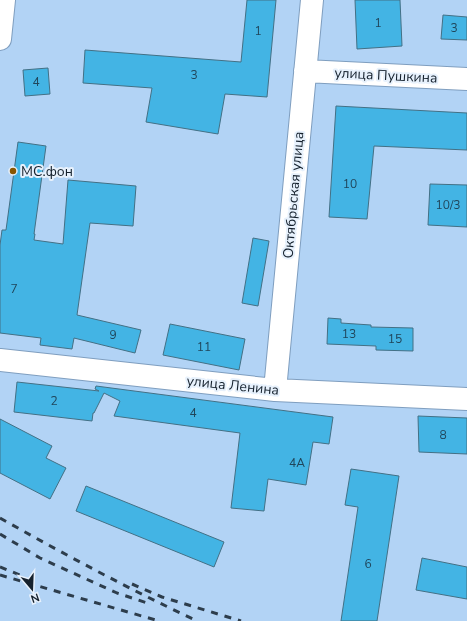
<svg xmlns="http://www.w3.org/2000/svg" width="467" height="621" viewBox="0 0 467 621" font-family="'Nunito Sans',sans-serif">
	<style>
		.building { fill: #43b4e4; stroke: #437085 }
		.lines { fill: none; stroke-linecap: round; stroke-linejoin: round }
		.minor-casing { stroke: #7f9ebf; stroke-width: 24 }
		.minor { stroke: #fff; stroke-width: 22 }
		.rail { stroke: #2d3d4c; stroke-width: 3; stroke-dasharray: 7 7; stroke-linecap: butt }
		.poi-dot { fill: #895600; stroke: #e7f1fc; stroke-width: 1.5 }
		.labels { text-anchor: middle; stroke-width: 4; stroke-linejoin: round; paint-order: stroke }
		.number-label { font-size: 12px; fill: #20465b }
		.street-label { font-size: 14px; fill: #15212d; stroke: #e7f1fc }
		.poi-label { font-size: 14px; fill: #15212d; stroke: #e7f1fc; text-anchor: start }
	</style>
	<rect width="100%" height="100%" fill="#b2d3f5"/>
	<path class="building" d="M 247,0 L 276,0 L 267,97 L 225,94 L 218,134 L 146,122 L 152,88 L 83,83 L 85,50 L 241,62 Z
		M 355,0 L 400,0 L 402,46 L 357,49 Z
		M 443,15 L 467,17 L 467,40 L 441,39 Z
		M 48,68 L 50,94 L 25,96 L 23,70 Z
		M 336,106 L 467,113 L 467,150 L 374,146 L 367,219 L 329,217 Z
		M 18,142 L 46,146 L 34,234 L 35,234 L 34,240 L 63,244 L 68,180 L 136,186 L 133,226 L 90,223 L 77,315 L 141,330 L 135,353 L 74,338 L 72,349 L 40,345 L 41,338 L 0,333 L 0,245 L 2,230 L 6,230 Z
		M 430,184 L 467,185 L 467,227 L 428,225 Z
		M 253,238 L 269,241 L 258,306 L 242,303 Z
		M 328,318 L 341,319 L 341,323 L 371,325 L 371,327 L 413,328 L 413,351 L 376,350 L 376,346 L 327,344 Z
		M 170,324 L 245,339 L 239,370 L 163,355 Z
		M 17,382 L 99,391 L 95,389 L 96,386 L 333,417 L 329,444 L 313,442 L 306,485 L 268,479 L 264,511 L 231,508 L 240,433 L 114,416 L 120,401 L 104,393 L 94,413 L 93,413 L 92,421 L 14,412 Z
		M 418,416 L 467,418 L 467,454 L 419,452 Z
		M 0,419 L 52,446 L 46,458 L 66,468 L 50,499 L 0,473 Z
		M 351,469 L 399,476 L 377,621 L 341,621 L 358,507 L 345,505 Z
		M 86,486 L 224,542 L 214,567 L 76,511 Z
		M 422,558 L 467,567 L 467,599 L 416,590 Z"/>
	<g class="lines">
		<defs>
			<path id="minor" d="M 0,39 L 4,0
				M 305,71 L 467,79
				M 0,360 L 275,390 L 467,399
				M 275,390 L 312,0"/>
		</defs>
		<use href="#minor" class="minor-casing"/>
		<use href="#minor" class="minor"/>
		<path class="rail" d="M 0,518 C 64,554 127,588 193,619
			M 0,534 L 40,558 L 117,593 L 150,604
			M 0,567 L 25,577
			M 0,575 L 159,621
			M 132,584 L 162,597 L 241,621"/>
	</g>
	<circle class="poi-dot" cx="13" cy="171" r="4"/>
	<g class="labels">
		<g class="number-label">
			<text x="378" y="27">1</text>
			<text x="454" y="32">3</text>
			<text x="258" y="35">1</text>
			<text x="194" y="79">3</text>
			<text x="36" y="86">4</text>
			<text x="350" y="188">10</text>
			<text x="448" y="209">10/3</text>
			<text x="14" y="293">7</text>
			<text x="349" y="338">13</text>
			<text x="113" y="339">9</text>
			<text x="395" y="343">15</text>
			<text x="204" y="351">11</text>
			<text x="54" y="405">2</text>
			<text x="193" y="417">4</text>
			<text x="443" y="439">8</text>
			<text x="297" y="467">4А</text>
			<text x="368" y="568">6</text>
		</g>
		<g class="street-label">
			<text transform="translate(386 75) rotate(3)" y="5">улица Пушкина</text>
			<text transform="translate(293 195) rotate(-85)" y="5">Октябрьская улица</text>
			<text transform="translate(233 385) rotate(6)" y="5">улица Ленина</text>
		</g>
		<g class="poi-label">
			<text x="21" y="176">МС.фон</text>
		</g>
	</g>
	<g transform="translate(32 589) rotate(161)" stroke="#e7f1fc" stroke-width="3" paint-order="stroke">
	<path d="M0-3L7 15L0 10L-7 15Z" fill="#15212d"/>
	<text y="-6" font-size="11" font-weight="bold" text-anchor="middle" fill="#15212d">N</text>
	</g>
</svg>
